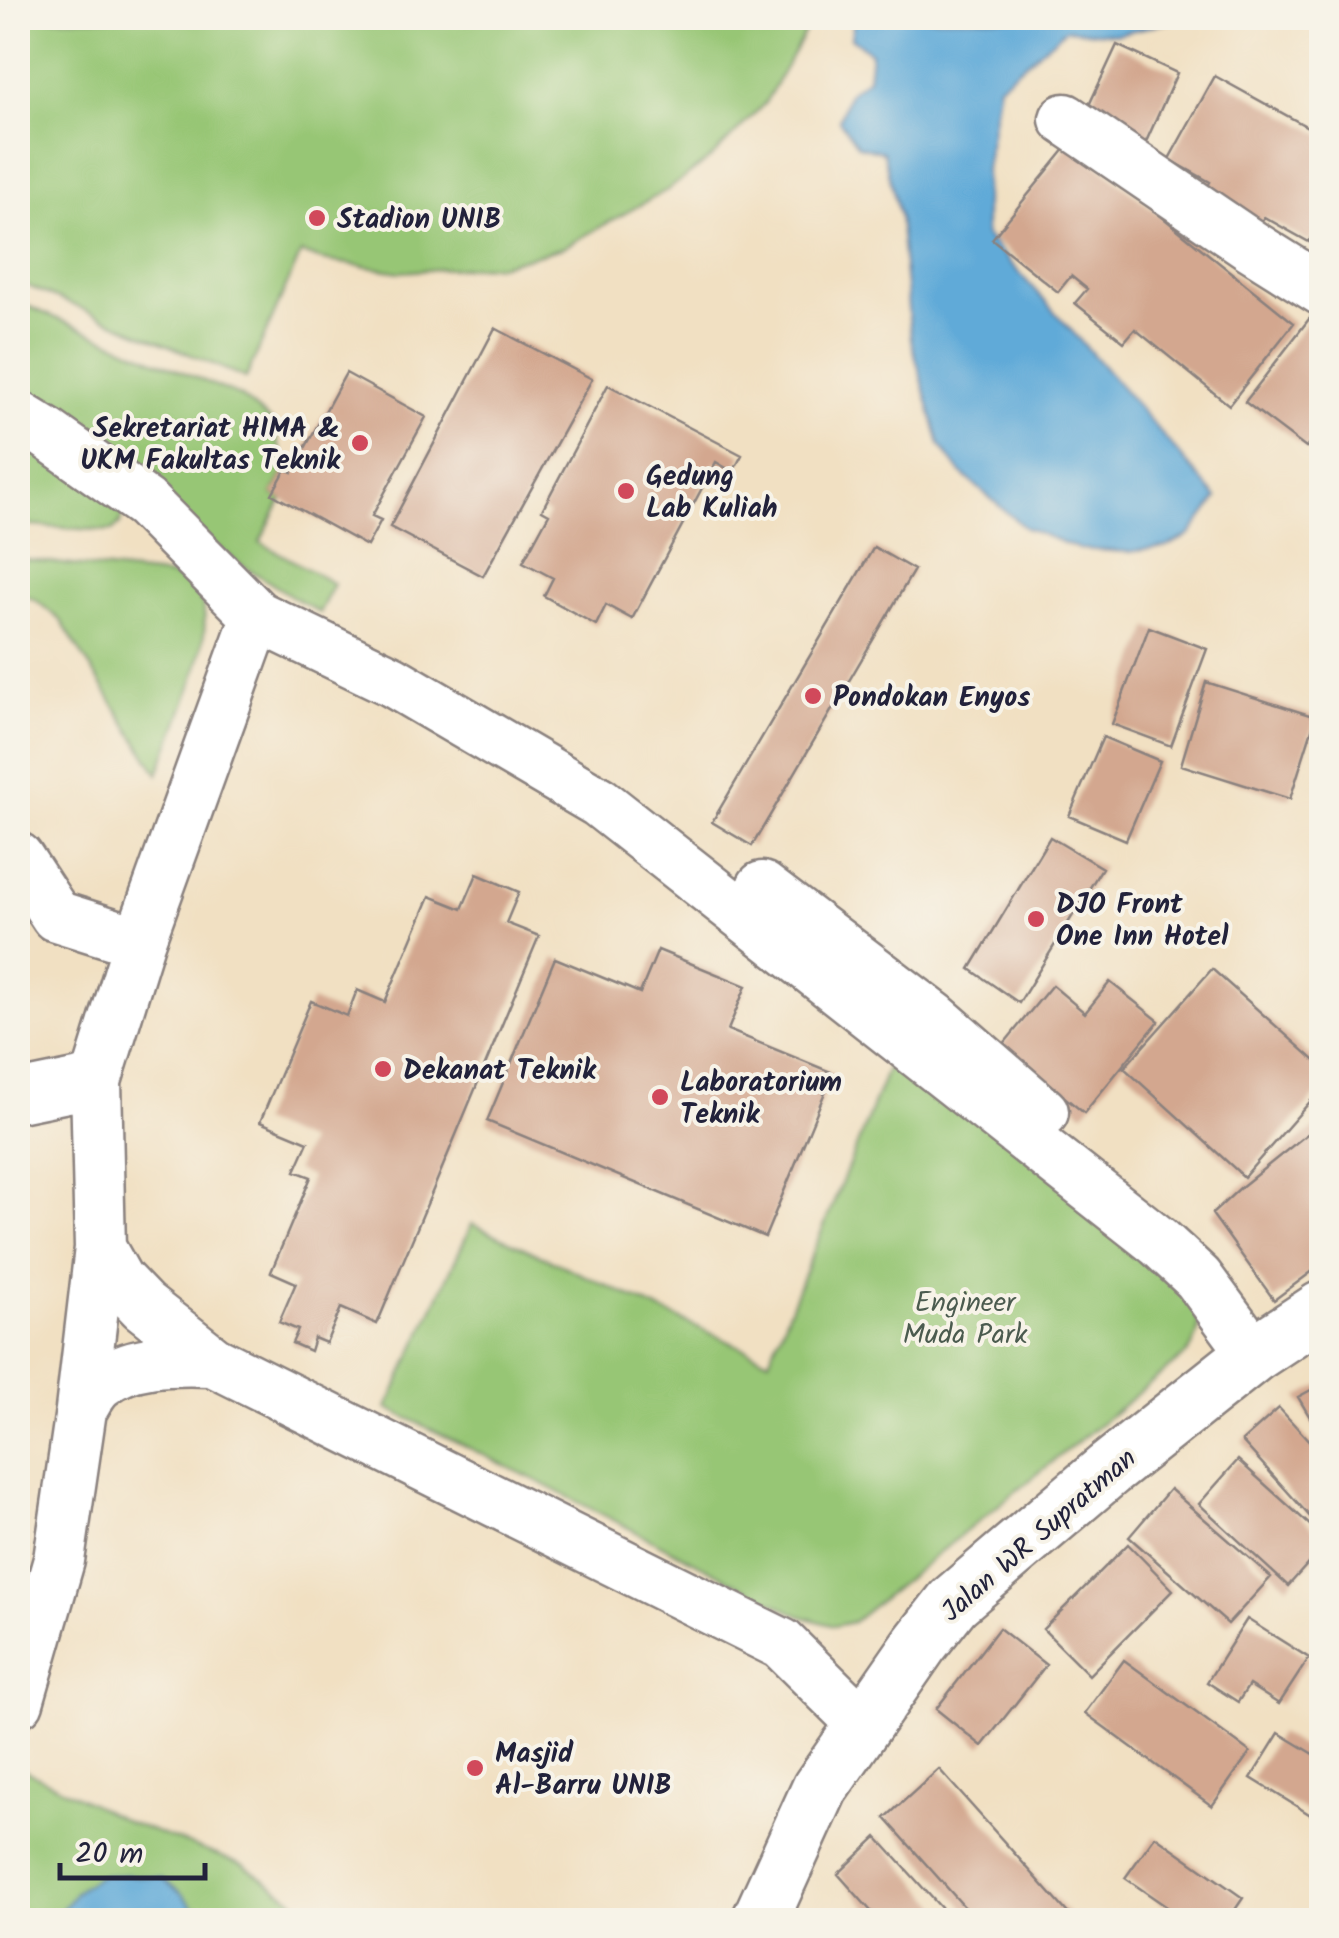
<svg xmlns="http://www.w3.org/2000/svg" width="1339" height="1938" viewBox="0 0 1339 1938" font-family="Kalam,sans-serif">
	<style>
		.green { fill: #97c674; stroke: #5c7458; stroke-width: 2.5 }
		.water { fill: #60aad8; stroke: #41668a; stroke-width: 2.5 }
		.building { fill: #d3a78f }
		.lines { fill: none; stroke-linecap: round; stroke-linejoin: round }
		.minor-casing { stroke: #8a817e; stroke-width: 55 }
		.highway-casing { stroke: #8a817e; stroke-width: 60 }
		.minor { stroke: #fff; stroke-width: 50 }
		.highway { stroke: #fff; stroke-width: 55 }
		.poi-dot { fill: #d1495b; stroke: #f7f3e8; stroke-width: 4 }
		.labels { text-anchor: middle; stroke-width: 8; stroke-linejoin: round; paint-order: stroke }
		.poi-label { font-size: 28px; font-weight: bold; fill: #22223b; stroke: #f7f3e8; text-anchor: start }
		.park-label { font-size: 28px; fill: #4b5b4f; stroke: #f7f3e8 }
		.street-label { font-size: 28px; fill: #22223b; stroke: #f7f3e8 }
	</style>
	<rect width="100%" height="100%" fill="#f7f3e8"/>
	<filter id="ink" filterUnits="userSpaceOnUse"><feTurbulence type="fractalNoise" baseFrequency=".01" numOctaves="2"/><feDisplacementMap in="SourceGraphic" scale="20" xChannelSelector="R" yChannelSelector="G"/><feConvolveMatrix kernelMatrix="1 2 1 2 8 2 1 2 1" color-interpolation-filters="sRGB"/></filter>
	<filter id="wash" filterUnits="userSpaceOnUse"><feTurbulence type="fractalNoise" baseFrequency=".0048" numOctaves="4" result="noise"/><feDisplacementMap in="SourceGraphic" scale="40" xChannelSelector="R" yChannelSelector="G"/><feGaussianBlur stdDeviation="2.25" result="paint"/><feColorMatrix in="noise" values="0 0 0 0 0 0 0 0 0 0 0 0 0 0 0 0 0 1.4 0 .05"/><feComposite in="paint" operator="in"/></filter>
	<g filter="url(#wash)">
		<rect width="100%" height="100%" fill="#f1e0c2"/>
		<path class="green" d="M 18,18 L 813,18 L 765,103 L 712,157 L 669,189 L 562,248 L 500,265 L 400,272 L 322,260 L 301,253 L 246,378 L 18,282 Z
			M 18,306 L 30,307 L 240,396 L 272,422 L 286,469 L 272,494 L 282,499 L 260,542 L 334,584 L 319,613 L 237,562 L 18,399 Z
			M 18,426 L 123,513 L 120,524 L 112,531 L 18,525 Z
			M 18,559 L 172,576 C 184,582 196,587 201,601 C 218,638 172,735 158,774 L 61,621 L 36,600 L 18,593 Z
			M 896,1046 L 1176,1272 C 1191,1300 1211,1323 1188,1353 L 853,1622 L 834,1626 L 800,1616 L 543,1484 L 387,1408 L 472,1224 L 769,1360 C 811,1255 856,1152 896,1046 Z
			M 25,1770 L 128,1822 L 244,1865 L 291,1898 L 314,1920 L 18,1920 L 18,1788 Z"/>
		<path class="water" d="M 854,18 L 1186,18 L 1117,34 L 1066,29 L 999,85 L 985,170 L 985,235 L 1089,350 L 1217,498 L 1190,535 L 1166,547 L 1128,552 L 1079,549 L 1025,528 L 960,472 L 940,445 L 911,340 L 899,215 L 883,152 L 858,146 L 839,120 L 849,93 L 868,78 L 871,53 L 851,38 Z
			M 128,1875 L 161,1878 L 180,1892 L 193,1906 L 214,1920 L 53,1920 L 77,1891 L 99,1876 Z"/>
		<g id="blocks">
			<path class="building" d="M 1117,45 L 1177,73 L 1145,144 L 1084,116 Z
				M 1215,76 L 1322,135 L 1322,219 L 1309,242 L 1264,217 L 1255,232 L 1199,200 L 1210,182 L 1169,159 Z
				M 1070,143 L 1294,323 L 1229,405 L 1135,329 L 1124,342 L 1075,303 L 1087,289 L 1071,276 L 1058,292 L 992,239 Z
				M 1316,310 L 1322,314 L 1322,428 L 1306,448 L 1245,402 Z
				M 495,328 L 592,379 L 483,576 L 390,527 Z
				M 346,373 L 426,417 L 372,516 L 381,520 L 367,546 L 272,494 L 286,469 L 292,472 Z
				M 608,385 L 742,455 L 733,472 L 716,462 L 632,619 L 606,605 L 596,625 L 544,596 L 553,578 L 523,562 L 549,514 L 542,510 Z
				M 874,547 L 914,570 L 752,846 L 712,822 Z
				M 1149,627 L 1207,649 L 1171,746 L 1112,724 Z
				M 1206,682 L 1316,717 L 1290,799 L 1181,765 Z
				M 1103,737 L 1160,761 L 1126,840 L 1069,816 Z
				M 1050,837 L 1102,868 L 1019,1003 L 970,969 Z
				M 477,874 L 519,892 L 506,923 L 539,936 L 377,1324 L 341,1308 L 326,1343 L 314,1338 L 310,1351 L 292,1343 L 298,1330 L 279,1322 L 296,1283 L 271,1272 L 311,1177 L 295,1171 L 308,1142 L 260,1122 L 311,1001 L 347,1016 L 357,990 L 385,1002 L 430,896 L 462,909 Z
				M 658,950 L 746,986 L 728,1030 L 833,1073 L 765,1237 L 487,1121 L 555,958 L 640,993 Z
				M 1212,969 L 1322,1067 L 1322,1088 L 1244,1177 L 1124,1068 Z
				M 1110,982 L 1159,1021 L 1084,1113 L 1002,1046 L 1052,985 L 1085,1013 Z
				M 1322,1122 L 1322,1264 L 1274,1300 L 1212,1214 L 1240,1188 Z
				M 1322,1384 L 1322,1438 L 1298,1397 Z
				M 1279,1408 L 1322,1455 L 1322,1530 L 1242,1441 Z
				M 1238,1460 L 1322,1536 L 1322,1548 L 1288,1586 L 1199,1504 Z
				M 1170,1489 L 1271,1577 L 1228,1624 L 1129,1537 Z
				M 1128,1544 L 1173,1590 L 1089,1675 L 1043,1629 Z
				M 1247,1619 L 1309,1658 L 1279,1704 L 1249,1685 L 1238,1702 L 1207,1682 Z
				M 999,1628 L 1046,1665 L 982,1746 L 936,1709 Z
				M 1124,1660 L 1250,1752 L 1212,1806 L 1085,1713 Z
				M 1279,1733 L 1322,1759 L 1322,1822 L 1251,1778 Z
				M 939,1769 L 1074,1920 L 976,1920 L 885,1818 Z
				M 1155,1836 L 1243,1898 L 1228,1920 L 1186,1920 L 1125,1878 Z
				M 877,1837 L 952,1920 L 879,1920 L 838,1874 Z"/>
		</g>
	</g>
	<g filter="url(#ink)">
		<use href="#blocks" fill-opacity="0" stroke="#8a817e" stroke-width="2.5"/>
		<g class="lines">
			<defs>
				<path id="minor" d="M 1065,119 L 1252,246 L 1322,290
					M 18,416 L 46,433 L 145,503 L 257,616 L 139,942 L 96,1081 L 100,1248 L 81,1410 L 59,1560 L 18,1702
					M 257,616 L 392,681 L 599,802 L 1159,1242 L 1198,1278 L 1254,1354
					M 18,858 L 56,916 L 139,942
					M 762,887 L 935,1018 L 1043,1112
					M 18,1097 L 96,1081
					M 100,1248 L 118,1280 L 143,1306 L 213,1361 L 782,1644 L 865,1726
					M 81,1410 C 87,1401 91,1391 99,1384 C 130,1358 175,1360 213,1361"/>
				<path id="highway" d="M 760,1920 L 820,1788 L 920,1644 L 953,1602 L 1108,1470 L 1254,1354 L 1322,1309"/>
			</defs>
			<use href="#minor" class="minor-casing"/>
			<use href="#highway" class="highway-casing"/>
			<use href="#minor" class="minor"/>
			<use href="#highway" class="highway"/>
		</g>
	</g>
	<g class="poi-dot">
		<circle cx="317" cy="218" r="10"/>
		<circle cx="360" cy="443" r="10"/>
		<circle cx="626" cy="491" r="10"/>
		<circle cx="813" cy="696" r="10"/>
		<circle cx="1036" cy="919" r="10"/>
		<circle cx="383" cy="1069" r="10"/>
		<circle cx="660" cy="1097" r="10"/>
		<circle cx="475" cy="1768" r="10"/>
	</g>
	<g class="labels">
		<g class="poi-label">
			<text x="337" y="228">Stadion UNIB</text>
			<text x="340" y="437" text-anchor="end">Sekretariat HIMA &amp;<tspan x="340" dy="32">UKM Fakultas Teknik</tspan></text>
			<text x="646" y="485">Gedung<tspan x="646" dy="32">Lab Kuliah</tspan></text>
			<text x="833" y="706">Pondokan Enyos</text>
			<text x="1056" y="913">DJO Front<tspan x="1056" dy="32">One Inn Hotel</tspan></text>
			<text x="403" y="1079">Dekanat Teknik</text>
			<text x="680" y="1091">Laboratorium<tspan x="680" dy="32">Teknik</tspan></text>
			<text x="495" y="1762">Masjid<tspan x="495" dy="32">Al-Barru UNIB</tspan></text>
		</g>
		<g class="park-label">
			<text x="965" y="1311">Engineer<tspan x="965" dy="32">Muda Park</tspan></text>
		</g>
		<g class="street-label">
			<text transform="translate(1038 1534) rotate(-41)" y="10">Jalan WR Supratman</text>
		</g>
	</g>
	<rect width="1339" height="1938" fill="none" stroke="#f7f3e8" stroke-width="60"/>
	<path d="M60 1863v15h145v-15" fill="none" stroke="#22223b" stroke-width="5"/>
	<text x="75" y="1863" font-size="30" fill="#22223b" stroke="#f7f3e8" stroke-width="8" paint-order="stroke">20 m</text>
</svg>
